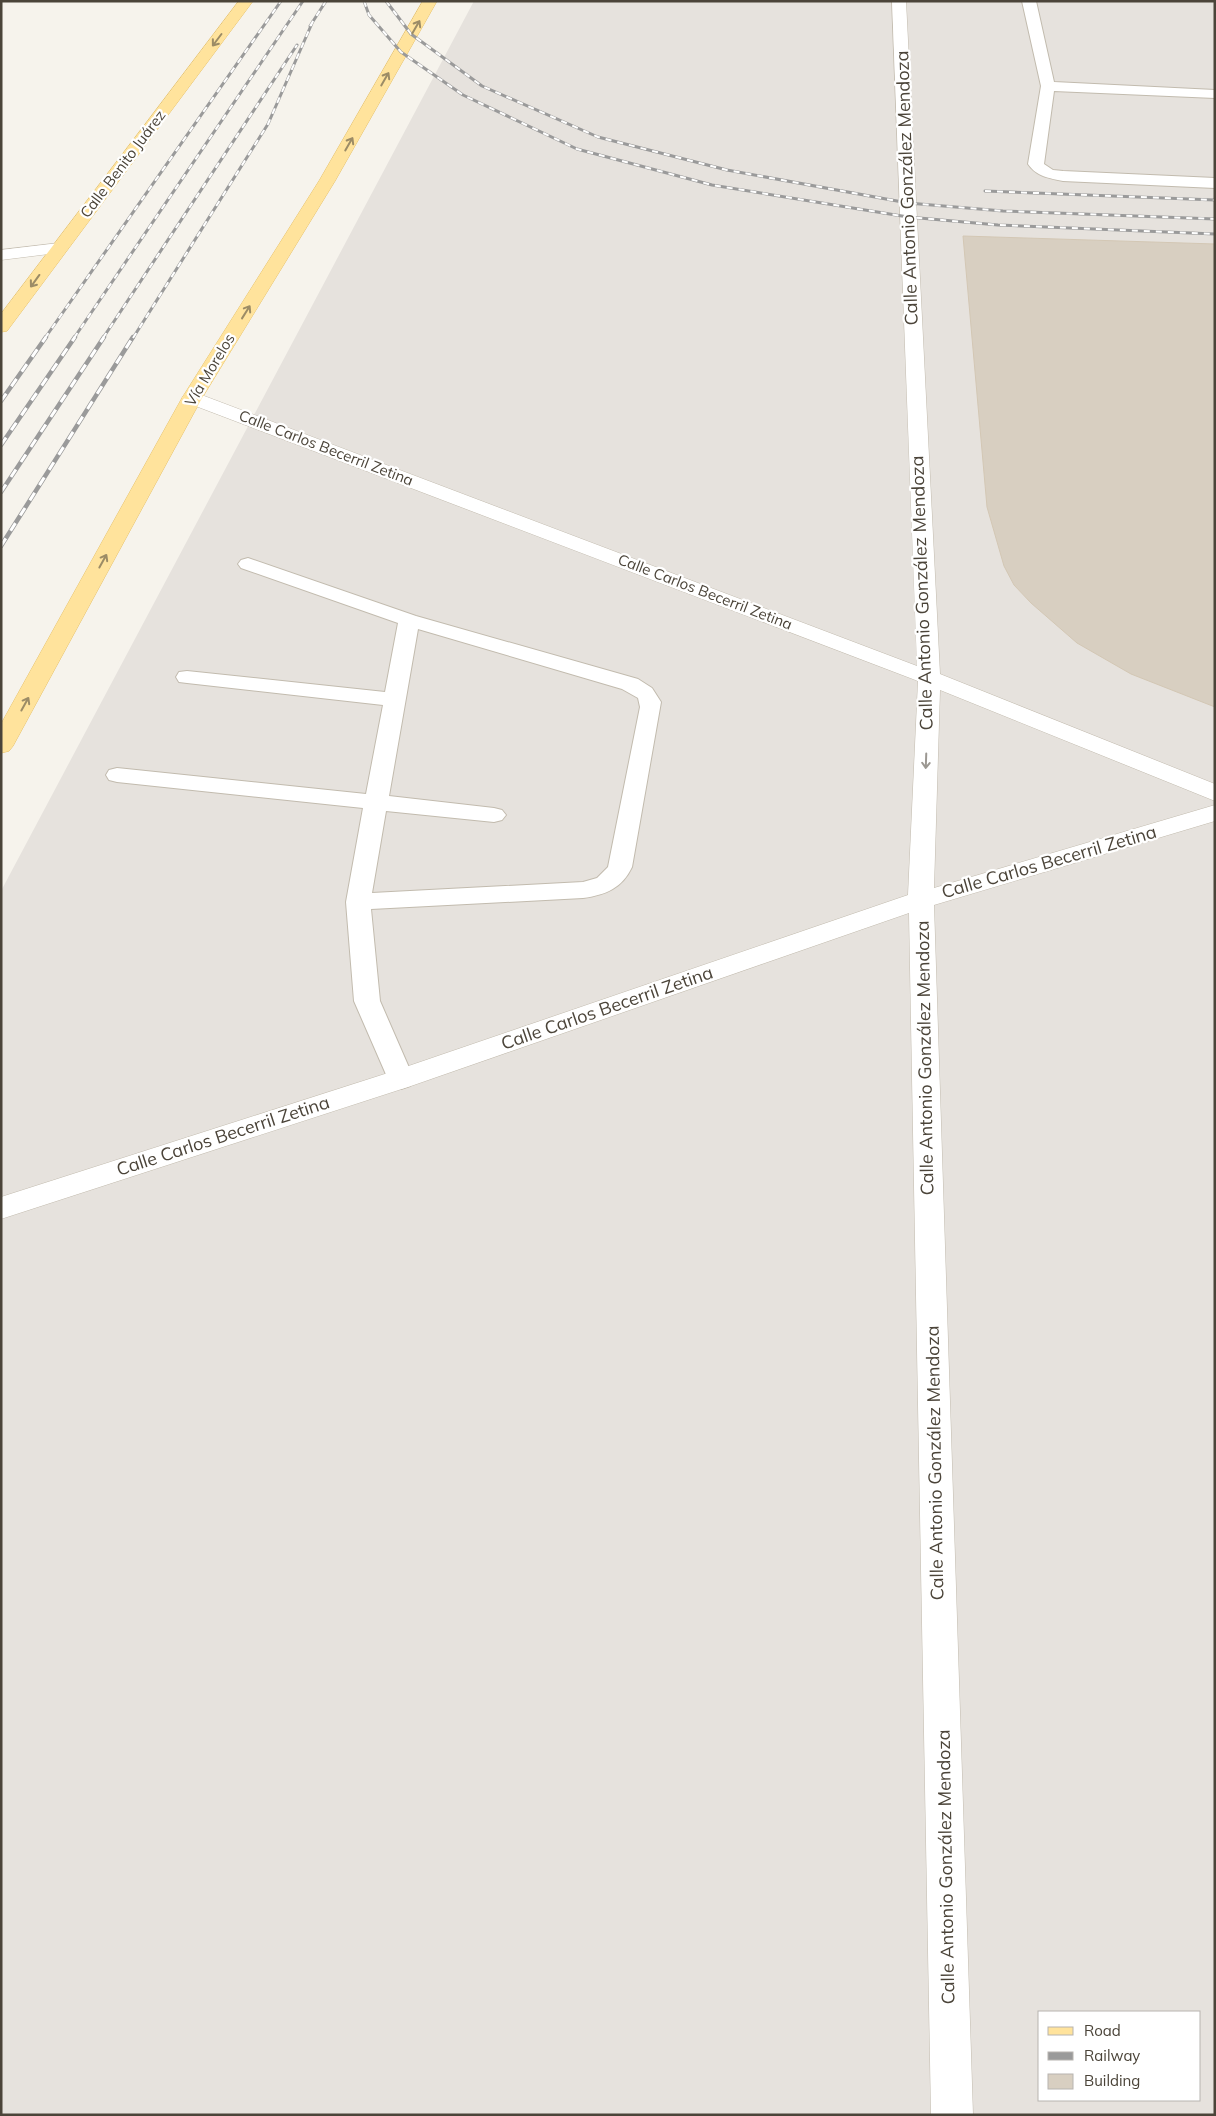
<svg xmlns="http://www.w3.org/2000/svg" width="1216" height="2116" viewBox="0 0 1216 2116" font-family="Mulish,sans-serif">
	<style>
		.industrial { fill: #e6e2dd; fill-rule: evenodd }
		.building { fill: #d8cfc1; stroke: #d3c7b4 }
		.lines { fill: none; stroke-linecap: round; stroke-linejoin: round }
		.service-casing { stroke: #c2bbae; stroke-width: 2 }
		.minor-casing { stroke: #c2bbae; stroke-width: 1 }
		.primary-casing { stroke: #e6c16a; stroke-width: 1 }
		.service { fill: #fff; fill-rule: evenodd }
		.minor { fill: #fff; fill-rule: evenodd }
		.primary { fill: #ffe39c; fill-rule: evenodd }
		.rail-far1-casing { stroke: #9a9a9a; stroke-width: 3 }
		.rail-casing { stroke: #9a9a9a; stroke-width: 4.5 }
		.rail-far1 { stroke: #fff; stroke-width: 2; stroke-dasharray: 6; stroke-linecap: butt }
		.rail { stroke: #fff; stroke-width: 3; stroke-dasharray: 9; stroke-linecap: butt }
		.oneway { stroke: #9c8c66 }
		.oneway2 { stroke: #9c9892 }
		.labels { text-anchor: middle; stroke-width: 4.5; stroke-linejoin: round; paint-order: stroke }
		.far-street-label { font-size: 15px; fill: #4b4439; stroke: #fff }
		.street-label { font-size: 18px; fill: #4b4439; stroke: #fff }
	</style>
	<rect width="100%" height="100%" fill="#f6f3ec"/>
	<path class="industrial" d="M 474,1 L 1215,1 L 1215,2115 L 1,2115 L 1,891 ZM 1040,2012 L 1200,2012 L 1200,2100 L 1040,2100 Z"/>
	<path class="building" d="M 963,236 L 1215,244 L 1215,707 L 1131,674 L 1077,643 L 1031,603 L 1014,585 L 1004,566 L 987,507 Z"/>
	<g class="lines">
		<defs>
			<path id="service" d="M 1022,1 L 1036,1 L 1054,82 L 1215,90 L 1215,98 L 1054,91 L 1044,164 L 1053,170 L 1063,171 L 1215,178 L 1215,188 L 1063,181 C 1049,178 1037,177 1028,164 L 1041,86 Z
				M 248,558 L 416,616 L 638,679 L 652,688 L 661,702 L 632,867 C 622,888 606,895 583,898 L 371,909 L 380,1001 L 414,1079 L 410,1086 L 401,1089 L 392,1086 L 388,1079 L 354,1001 L 346,902 L 363,808 L 117,782 L 109,780 L 106,775 L 109,770 L 117,768 L 366,794 L 383,705 L 187,683 L 179,682 L 176,677 L 179,672 L 187,671 L 385,692 L 398,623 L 241,568 L 238,564 L 241,560 ZM 418,629 L 622,689 L 638,698 L 640,707 L 608,867 L 597,878 L 583,882 L 372,893 L 386,811 L 494,822 L 502,820 L 506,815 L 502,810 L 494,808 L 389,796 Z"/>
			<path id="minor" d="M 892,1 L 906,1 L 940,674 L 1215,784 L 1215,801 L 940,690 L 934,888 L 1215,805 L 1215,821 L 934,905 L 973,2115 L 931,2115 L 909,913 L 411,1086 L 1,1219 L 1,1197 L 391,1072 L 908,895 L 918,681 L 185,402 L 182,398 L 185,394 L 199,394 L 917,666 Z
				M 59,243 L 65,244 L 68,248 L 65,252 L 1,260 L 1,250 Z"/>
			<path id="primary" d="M 239,1 L 253,1 L 7,331 L 1,332 L 1,314 Z
				M 423,1 L 437,1 L 335,181 L 202,398 L 13,746 L 9,751 L 1,753 L 1,724 L 182,398 L 319,181 Z"/>
		</defs>
		<use href="#service" class="service-casing"/>
		<use href="#minor" class="minor-casing"/>
		<use href="#primary" class="primary-casing"/>
		<use href="#service" class="service"/>
		<use href="#minor" class="minor"/>
		<use href="#primary" class="primary"/>
		<defs>
			<path id="rail-far1" d="M 364,1 L 369,15 L 401,52 L 463,95 L 577,149 L 712,185 L 908,217 L 998,225 L 1215,234
				M 386,1 L 411,34 L 482,86 L 598,137 L 727,170 L 908,203 L 1003,211 L 1215,219
				M 310,26 L 326,1
				M 985,191 L 1215,200
				M 45,338 L 281,1
				M 74,338 L 303,1
				M 103,338 L 297,45
				M 133,338 L 268,124 L 313,21"/>
			<path id="rail" d="M 1,401 L 46,337
				M 1,445 L 75,337
				M 1,492 L 104,337
				M 1,546 L 133,337"/>
		</defs>
		<use href="#rail-far1" class="rail-far1-casing"/>
		<use href="#rail" class="rail-casing"/>
		<use href="#rail-far1" class="rail-far1"/>
		<use href="#rail" class="rail"/>
	</g>
	<defs><path id="oneway-shaft" d="M-6 0H5M1.5-3L5.5 0L1.5 3" fill="none" stroke-width="1.6" stroke-linecap="round" stroke-linejoin="round" transform="scale(1.25)"/></defs>
	<g class="oneway">
		<use href="#oneway-shaft" transform="translate(416 27) rotate(-60)"/>
		<use href="#oneway-shaft" transform="translate(217 40) rotate(127)"/>
		<use href="#oneway-shaft" transform="translate(385 79) rotate(-60)"/>
		<use href="#oneway-shaft" transform="translate(349 144) rotate(-60)"/>
		<use href="#oneway-shaft" transform="translate(35 281) rotate(126)"/>
		<use href="#oneway-shaft" transform="translate(246 312) rotate(-58)"/>
		<use href="#oneway-shaft" transform="translate(103 561) rotate(-61)"/>
		<use href="#oneway-shaft" transform="translate(25 704) rotate(-61)"/>
	</g>
	<use class="oneway2" href="#oneway-shaft" transform="translate(926 761) rotate(92)"/>
	<g class="labels">
		<g class="far-street-label">
			<text transform="translate(123 164) rotate(-53)" y="5">Calle Benito Juárez</text>
			<text transform="translate(210 370) rotate(-59)" y="5">Vía Morelos</text>
			<text transform="translate(326 448) rotate(21)" y="5">Calle Carlos Becerril Zetina</text>
			<text transform="translate(705 592) rotate(21)" y="5">Calle Carlos Becerril Zetina</text>
		</g>
		<g class="street-label">
			<text transform="translate(907 188) rotate(-92)" y="6">Calle Antonio González Mendoza</text>
			<text transform="translate(922 593) rotate(-92)" y="6">Calle Antonio González Mendoza</text>
			<text transform="translate(1049 862) rotate(-16)" y="6">Calle Carlos Becerril Zetina</text>
			<text transform="translate(607 1008) rotate(-19)" y="6">Calle Carlos Becerril Zetina</text>
			<text transform="translate(925 1058) rotate(-91)" y="6">Calle Antonio González Mendoza</text>
			<text transform="translate(223 1136) rotate(-18)" y="6">Calle Carlos Becerril Zetina</text>
			<text transform="translate(935 1463) rotate(-91)" y="6">Calle Antonio González Mendoza</text>
			<text transform="translate(946 1867) rotate(-91)" y="6">Calle Antonio González Mendoza</text>
		</g>
	</g>
	<rect width="1216" height="2116" fill="none" stroke="#4b4439" stroke-width="5"/>
	<rect x="1038" y="2011" width="162" height="90" fill="#ffffff" stroke="#b7b4b0"/>
	<rect x="1048" y="2027" width="25" height="8" fill="#ffe39c" stroke="#b7b4b0"/>
	<text x="1084" y="2036" font-size="15" fill="#4b4439">Road</text>
	<rect x="1048" y="2052" width="25" height="8" fill="#9a9a9a" stroke="#b7b4b0"/>
	<text x="1084" y="2061" font-size="15" fill="#4b4439">Railway</text>
	<rect x="1048" y="2074" width="25" height="15" fill="#d8cfc1" stroke="#b7b4b0"/>
	<text x="1084" y="2086" font-size="15" fill="#4b4439">Building</text>
</svg>
